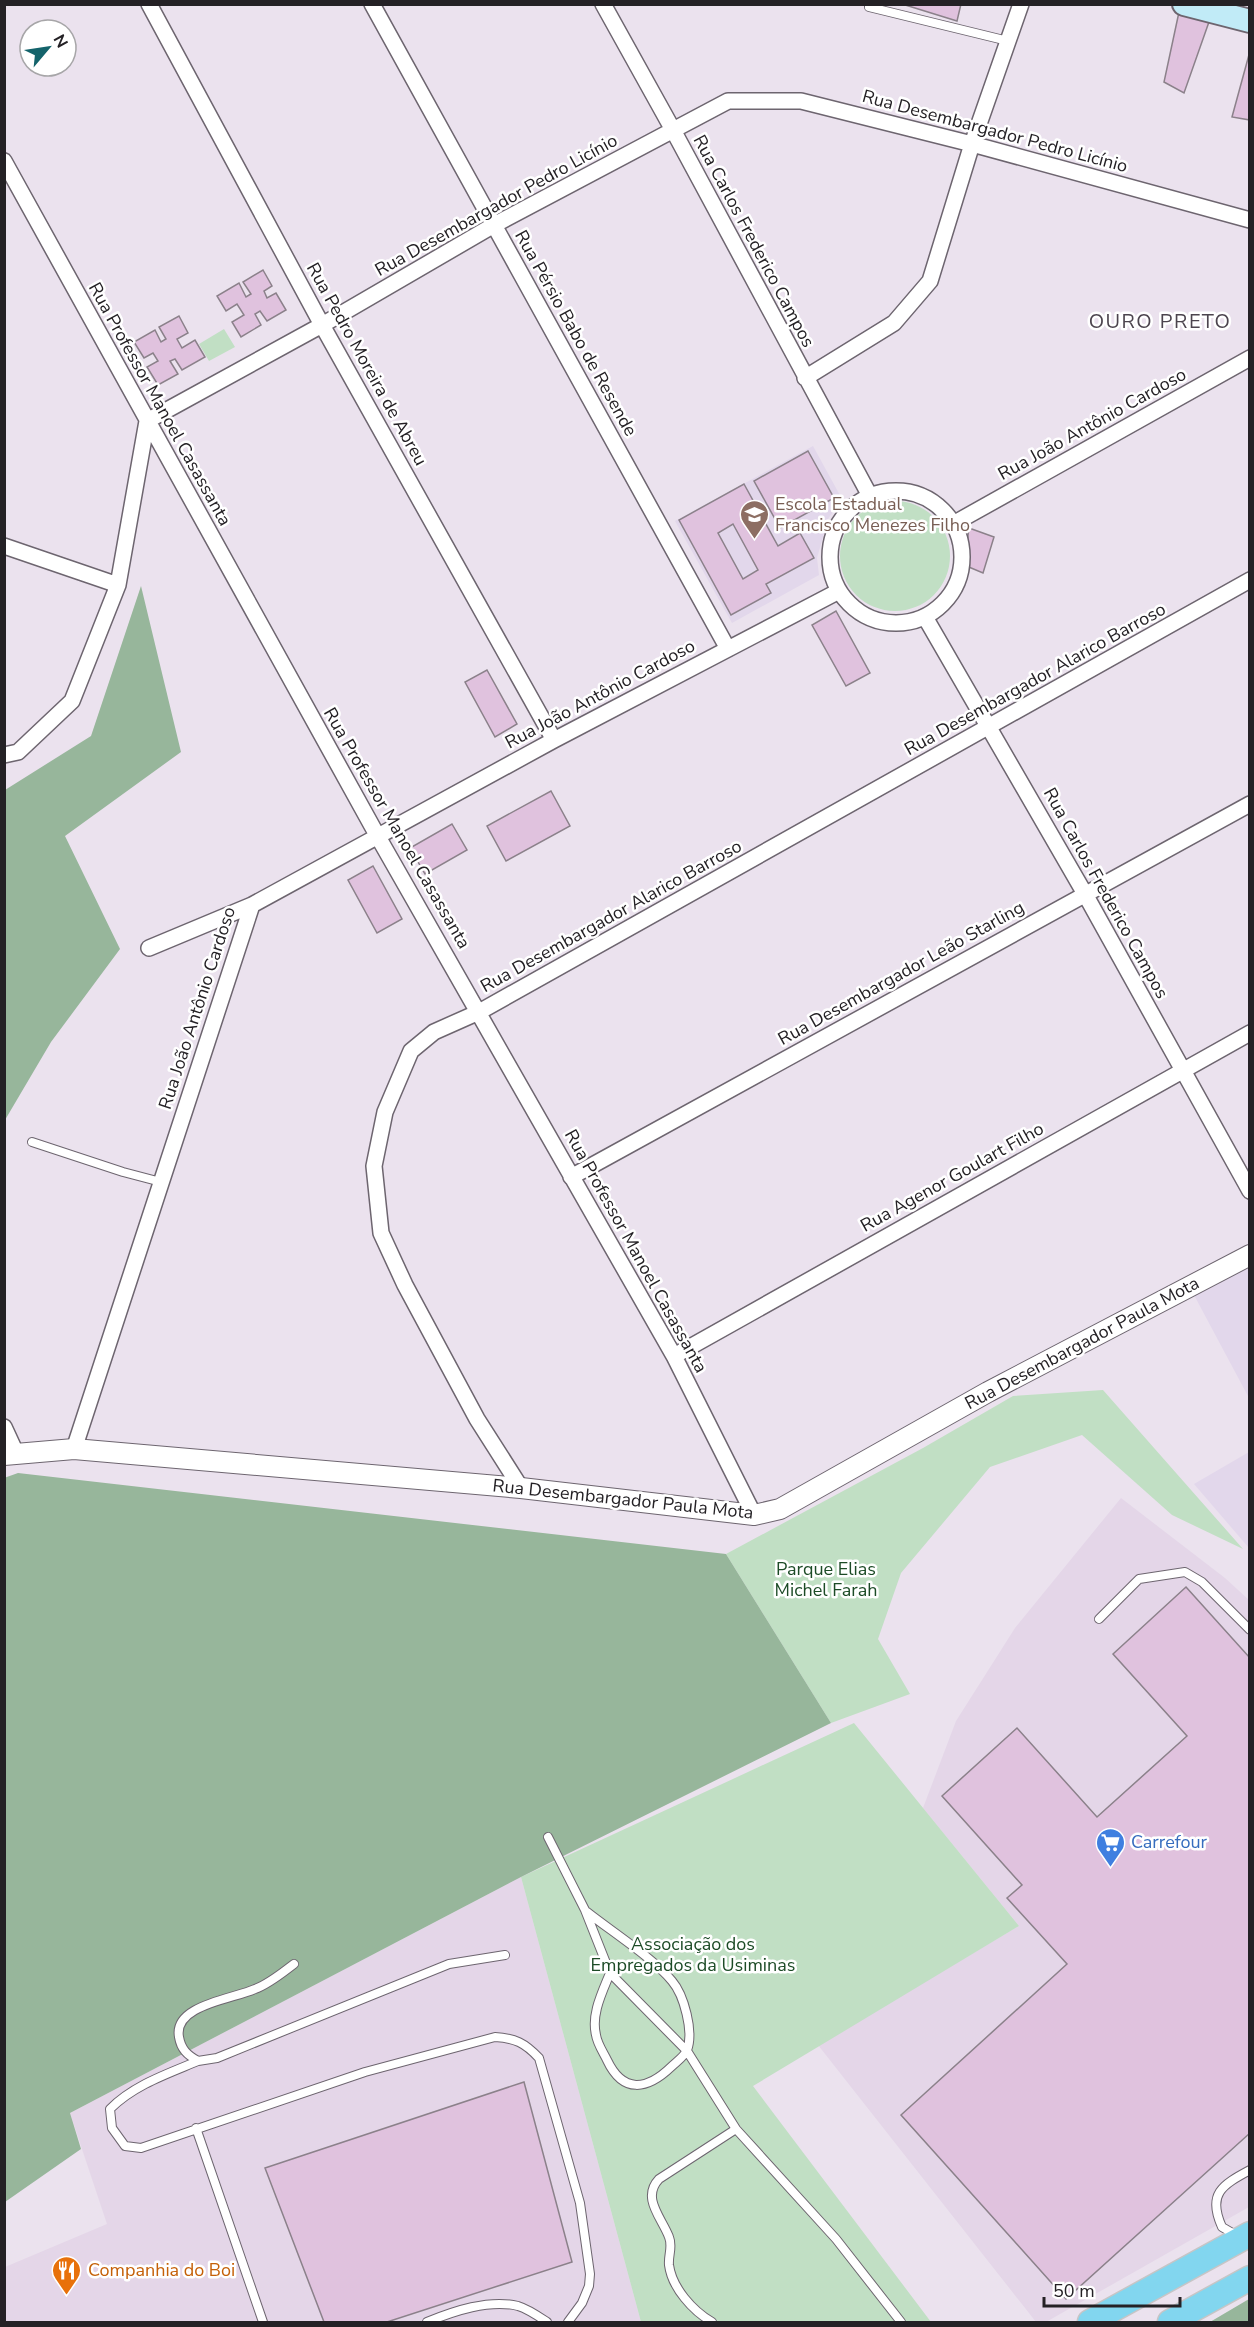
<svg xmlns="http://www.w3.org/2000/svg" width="1254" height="2327" viewBox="0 0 1254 2327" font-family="'Nunito Sans',sans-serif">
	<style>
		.built { fill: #e4d6e8 }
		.education { fill: #e2d7eb }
		.green { fill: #c1dfc4 }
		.forest { fill: #97b69b }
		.building { fill: #e0c2de; stroke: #8b818a; stroke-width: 1.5; fill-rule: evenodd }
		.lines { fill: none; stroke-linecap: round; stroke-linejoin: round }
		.service-casing { stroke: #6d656f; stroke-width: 10 }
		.minor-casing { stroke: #6d656f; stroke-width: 18 }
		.tertiary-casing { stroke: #6d656f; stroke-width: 22 }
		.secondary-casing { stroke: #6d656f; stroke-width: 26 }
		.primary-casing { stroke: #c6c5c6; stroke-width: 27 }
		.service { stroke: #fff; stroke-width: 8 }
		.minor { stroke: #fff; stroke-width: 15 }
		.tertiary { stroke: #fff; stroke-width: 20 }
		.secondary { stroke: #c1ebf7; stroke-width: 22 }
		.primary { stroke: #82d6ef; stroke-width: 24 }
		.labels { text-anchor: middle; stroke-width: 5; stroke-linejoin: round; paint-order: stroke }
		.street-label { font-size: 18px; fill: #242125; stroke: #fff }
		.education-label { font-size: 18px; fill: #785e54; stroke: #fff; text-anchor: start }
		.park-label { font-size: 18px; fill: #1c4b26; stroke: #fff }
		.shop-label { font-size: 18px; fill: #366cbe; stroke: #fff; text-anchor: start }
		.food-label { font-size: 18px; fill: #c56008; stroke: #fff; text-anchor: start }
		.neighbourhood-label { font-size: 20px; letter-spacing: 1.5px; fill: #4c444e; stroke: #fff }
	</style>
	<rect width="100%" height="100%" fill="#ebe2ee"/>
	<path class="built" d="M 1121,1498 L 1225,1578 L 1249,1600 L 1249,2207 L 1046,2322 L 1036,2322 L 818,2045 L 1019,1926 L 923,1808 L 956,1721 L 1015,1628 Z
		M 521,1877 L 641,2322 L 5,2322 L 5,2267 L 107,2224 L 70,2113 Z"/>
	<path class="education" d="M 813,446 L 842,499 L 828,519 L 817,558 L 819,575 L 732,623 L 675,521 Z
		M 1249,1265 L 1249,1398 L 1194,1295 Z
		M 1249,1452 L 1249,1548 L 1194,1484 Z"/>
	<path class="green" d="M 224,329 L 235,347 L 209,361 L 199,344 Z
		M840 556a55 55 0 1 1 110 0a55 55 0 1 1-110 0Z
		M 1103,1390 L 1243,1549 L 1172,1515 L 1082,1435 L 990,1467 L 901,1573 L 878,1639 L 910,1694 L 831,1723 L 726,1554 L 923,1448 L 1013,1396 Z
		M 854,1723 L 1019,1926 L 753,2086 L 931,2322 L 641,2322 L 521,1877 Z"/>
	<path class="forest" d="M 141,586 L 181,752 L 65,836 L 120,949 L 51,1042 L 5,1120 L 5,790 L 91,736 Z
		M 18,1473 L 726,1554 L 831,1723 L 521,1877 L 70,2113 L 81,2149 L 5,2202 L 4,1478 Z
		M 1249,2299 L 1249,2322 L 1210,2322 Z"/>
	<path class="building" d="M 902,4 L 961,4 L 957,21 Z
		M 1179,12 L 1210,19 L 1184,93 L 1164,82 Z
		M 1250,51 L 1250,120 L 1232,117 Z
		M 263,270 L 272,286 L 264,291 L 267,298 L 276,293 L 286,310 L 267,321 L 260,311 L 255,314 L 261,325 L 241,337 L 232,322 L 244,315 L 237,304 L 226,311 L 217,296 L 239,283 L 246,297 L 251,294 L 243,282 Z
		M 179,316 L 188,333 L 177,339 L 182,348 L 195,340 L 205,357 L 182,370 L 175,359 L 170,361 L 178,374 L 158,385 L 147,367 L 158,361 L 153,353 L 144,358 L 134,342 L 155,330 L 161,342 L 166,339 L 159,327 Z
		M 808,451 L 834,498 L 780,528 L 754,481 Z
		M 744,484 L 778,546 L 800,533 L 814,558 L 766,584 L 771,593 L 731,615 L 679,520 ZM 733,524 L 758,570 L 743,579 L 718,533 Z
		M 969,528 L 994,537 L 983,573 L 964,565 Z
		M 836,611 L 870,673 L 846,686 L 812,625 Z
		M 487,670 L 517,724 L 495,737 L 465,682 Z
		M 551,791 L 570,826 L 506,861 L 487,826 Z
		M 452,824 L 467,850 L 425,874 L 410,848 Z
		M 373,866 L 402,919 L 377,933 L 348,880 Z
		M 1186,1587 L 1250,1658 L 1250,2133 L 1066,2299 L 901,2115 L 1067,1964 L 1007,1898 L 1022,1885 L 942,1796 L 1017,1728 L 1097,1817 L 1187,1736 L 1113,1654 Z
		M 524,2082 L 572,2262 L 387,2322 L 324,2322 L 265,2168 Z"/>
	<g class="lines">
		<defs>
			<path id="service" d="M 869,7 L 1008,41
				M 32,1142 L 123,1172 L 161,1182
				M 1099,1619 L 1139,1579 L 1185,1572 L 1202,1582 L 1250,1630
				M 548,1837 L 585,1910 L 610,1973 L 687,2051 L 736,2129 L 836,2239 L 901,2322
				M 587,1912 C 611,1931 653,1958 672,1981 C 684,1995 694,2032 687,2050 C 685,2056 676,2062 671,2067 C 647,2090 623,2094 607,2060 C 603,2052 597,2043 596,2035 C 591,2014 602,1993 610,1973
				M 294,1964 C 282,1973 269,1984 255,1989 C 233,1999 173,2005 179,2037 C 181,2049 187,2055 198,2061 L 217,2058 L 449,1964 L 505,1955
				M 198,2061 C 167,2074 134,2085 110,2109 L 112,2128 L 125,2146 L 141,2148 L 365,2072 L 495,2037 C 515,2038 525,2043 539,2058 L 580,2203 L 590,2274 L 589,2286 L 582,2303 L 568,2322
				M 196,2128 L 263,2322
				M 1239,2233 L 1234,2234 L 1222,2227 C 1207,2194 1222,2185 1250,2170
				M 427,2322 C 454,2311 489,2299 518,2306 C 528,2309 538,2316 547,2322
				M 712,2322 C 693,2311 672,2288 669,2265 C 668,2255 673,2247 669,2237 C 662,2218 641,2198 659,2179 L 736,2129"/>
			<path id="minor" d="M 149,4 L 322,325 L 554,740
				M 372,4 L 728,649
				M 603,4 L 673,130 L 870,496
				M 4,161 L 377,835 L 674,1356 L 754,1515
				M 805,378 L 894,323 L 930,281 L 972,144 L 1021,4
				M830 557a66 66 0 1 1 132 0a66 66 0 1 1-132 0Z
				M 953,524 L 1250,358
				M 4,546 L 118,585
				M 925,617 L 1085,894 L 1250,1191
				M 4,755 L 18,752 L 72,701 L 118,585 L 147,421 L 322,325 L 494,225 L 728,101 L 801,101 L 972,144 L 1250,220
				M 149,948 L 252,905
				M 571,1177 L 1250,804
				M 674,1356 L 1250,1033
				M 4,1427 L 16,1453
				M 74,1449 L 252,905 L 554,740 L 839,591
				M 521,1488 L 477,1419 L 405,1285 L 381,1233 L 374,1166 L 385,1112 L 411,1051 L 434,1032 L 479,1012 L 1250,580"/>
			<path id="tertiary" d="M 4,1455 L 74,1449 L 521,1488 L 754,1515 L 780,1509 L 988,1392 L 1250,1255"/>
			<path id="secondary" d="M 1184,4 L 1250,21"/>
			<path id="primary" d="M 1090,2322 L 1250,2234
				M 1170,2322 L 1250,2278"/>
		</defs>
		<use href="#service" class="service-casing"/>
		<use href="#minor" class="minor-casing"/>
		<use href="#tertiary" class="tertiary-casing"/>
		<use href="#secondary" class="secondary-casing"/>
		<use href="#primary" class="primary-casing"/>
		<use href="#service" class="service"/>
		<use href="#minor" class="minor"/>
		<use href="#tertiary" class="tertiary"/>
		<use href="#secondary" class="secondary"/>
		<use href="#primary" class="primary"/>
	</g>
	<defs>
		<symbol id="school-pin" viewBox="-11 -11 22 30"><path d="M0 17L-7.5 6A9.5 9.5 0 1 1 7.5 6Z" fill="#8d6e63" stroke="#fff"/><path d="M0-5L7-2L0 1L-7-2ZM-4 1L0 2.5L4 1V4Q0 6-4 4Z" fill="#fff"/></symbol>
		<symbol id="supermarket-pin" viewBox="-11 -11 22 30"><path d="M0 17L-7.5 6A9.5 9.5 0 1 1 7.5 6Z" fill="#3f7fe0" stroke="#fff"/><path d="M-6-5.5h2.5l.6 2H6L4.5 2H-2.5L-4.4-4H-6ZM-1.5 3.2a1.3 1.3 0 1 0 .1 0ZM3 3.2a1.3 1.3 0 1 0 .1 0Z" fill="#fff"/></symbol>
		<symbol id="restaurant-pin" viewBox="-11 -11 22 30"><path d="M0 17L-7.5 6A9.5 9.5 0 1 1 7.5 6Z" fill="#e8710a" stroke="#fff"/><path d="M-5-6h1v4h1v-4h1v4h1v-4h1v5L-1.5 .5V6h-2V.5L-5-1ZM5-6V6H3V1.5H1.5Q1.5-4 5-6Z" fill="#fff"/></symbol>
	</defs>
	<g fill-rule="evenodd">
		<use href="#school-pin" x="738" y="498" width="33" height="45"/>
		<use href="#supermarket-pin" x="1094" y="1826" width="33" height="45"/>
		<use href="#restaurant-pin" x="50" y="2254" width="33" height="45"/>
	</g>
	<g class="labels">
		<g class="street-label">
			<text transform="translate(995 131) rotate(15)" y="6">Rua Desembargador Pedro Licínio</text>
			<text transform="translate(496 205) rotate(-29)" y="6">Rua Desembargador Pedro Licínio</text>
			<text transform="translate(754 241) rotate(62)" y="6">Rua Carlos Frederico Campos</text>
			<text transform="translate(576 333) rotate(61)" y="6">Rua Pérsio Babo de Resende</text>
			<text transform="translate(367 364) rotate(61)" y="6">Rua Pedro Moreira de Abreu</text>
			<text transform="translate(160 404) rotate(61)" y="6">Rua Professor Manoel Casassanta</text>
			<text transform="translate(1092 424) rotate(-29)" y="6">Rua João Antônio Cardoso</text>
			<text transform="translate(1035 679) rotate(-29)" y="6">Rua Desembargador Alarico Barroso</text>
			<text transform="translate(600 694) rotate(-28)" y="6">Rua João Antônio Cardoso</text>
			<text transform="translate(397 828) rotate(60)" y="6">Rua Professor Manoel Casassanta</text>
			<text transform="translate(1106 893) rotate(61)" y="6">Rua Carlos Frederico Campos</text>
			<text transform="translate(611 916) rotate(-29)" y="6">Rua Desembargador Alarico Barroso</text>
			<text transform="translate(901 973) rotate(-29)" y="6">Rua Desembargador Leão Starling</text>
			<text transform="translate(197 1008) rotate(-72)" y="6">Rua João Antônio Cardoso</text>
			<text transform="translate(952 1177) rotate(-29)" y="6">Rua Agenor Goulart Filho</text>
			<text transform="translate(636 1251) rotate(61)" y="6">Rua Professor Manoel Casassanta</text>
			<text transform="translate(1082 1343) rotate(-28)" y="6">Rua Desembargador Paula Mota</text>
			<text transform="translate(623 1499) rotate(6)" y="6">Rua Desembargador Paula Mota</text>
		</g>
		<g class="education-label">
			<text x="775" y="510">Escola Estadual<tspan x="775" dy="21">Francisco Menezes Filho</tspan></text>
		</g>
		<g class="park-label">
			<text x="826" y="1575">Parque Elias<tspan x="826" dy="21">Michel Farah</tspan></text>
			<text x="693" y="1950">Associação dos<tspan x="693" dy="21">Empregados da Usiminas</tspan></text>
		</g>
		<g class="shop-label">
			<text x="1131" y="1848">Carrefour</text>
		</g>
		<g class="food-label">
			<text x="88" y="2276">Companhia do Boi</text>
		</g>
		<g class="neighbourhood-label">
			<text x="1160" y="328">OURO PRETO</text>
		</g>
	</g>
	<rect width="1254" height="2327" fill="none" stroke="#242125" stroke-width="12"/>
	<g transform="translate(48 48) rotate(61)"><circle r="28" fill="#ffffff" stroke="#a7a6a8" stroke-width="1.5"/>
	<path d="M0-4.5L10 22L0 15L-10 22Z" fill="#14636b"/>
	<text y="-9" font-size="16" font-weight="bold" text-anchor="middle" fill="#242125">N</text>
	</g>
	<path d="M1044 2297v9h136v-9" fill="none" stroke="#242125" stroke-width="3"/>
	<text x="1053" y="2297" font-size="18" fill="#242125" stroke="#ffffff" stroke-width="4.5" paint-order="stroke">50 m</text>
</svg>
